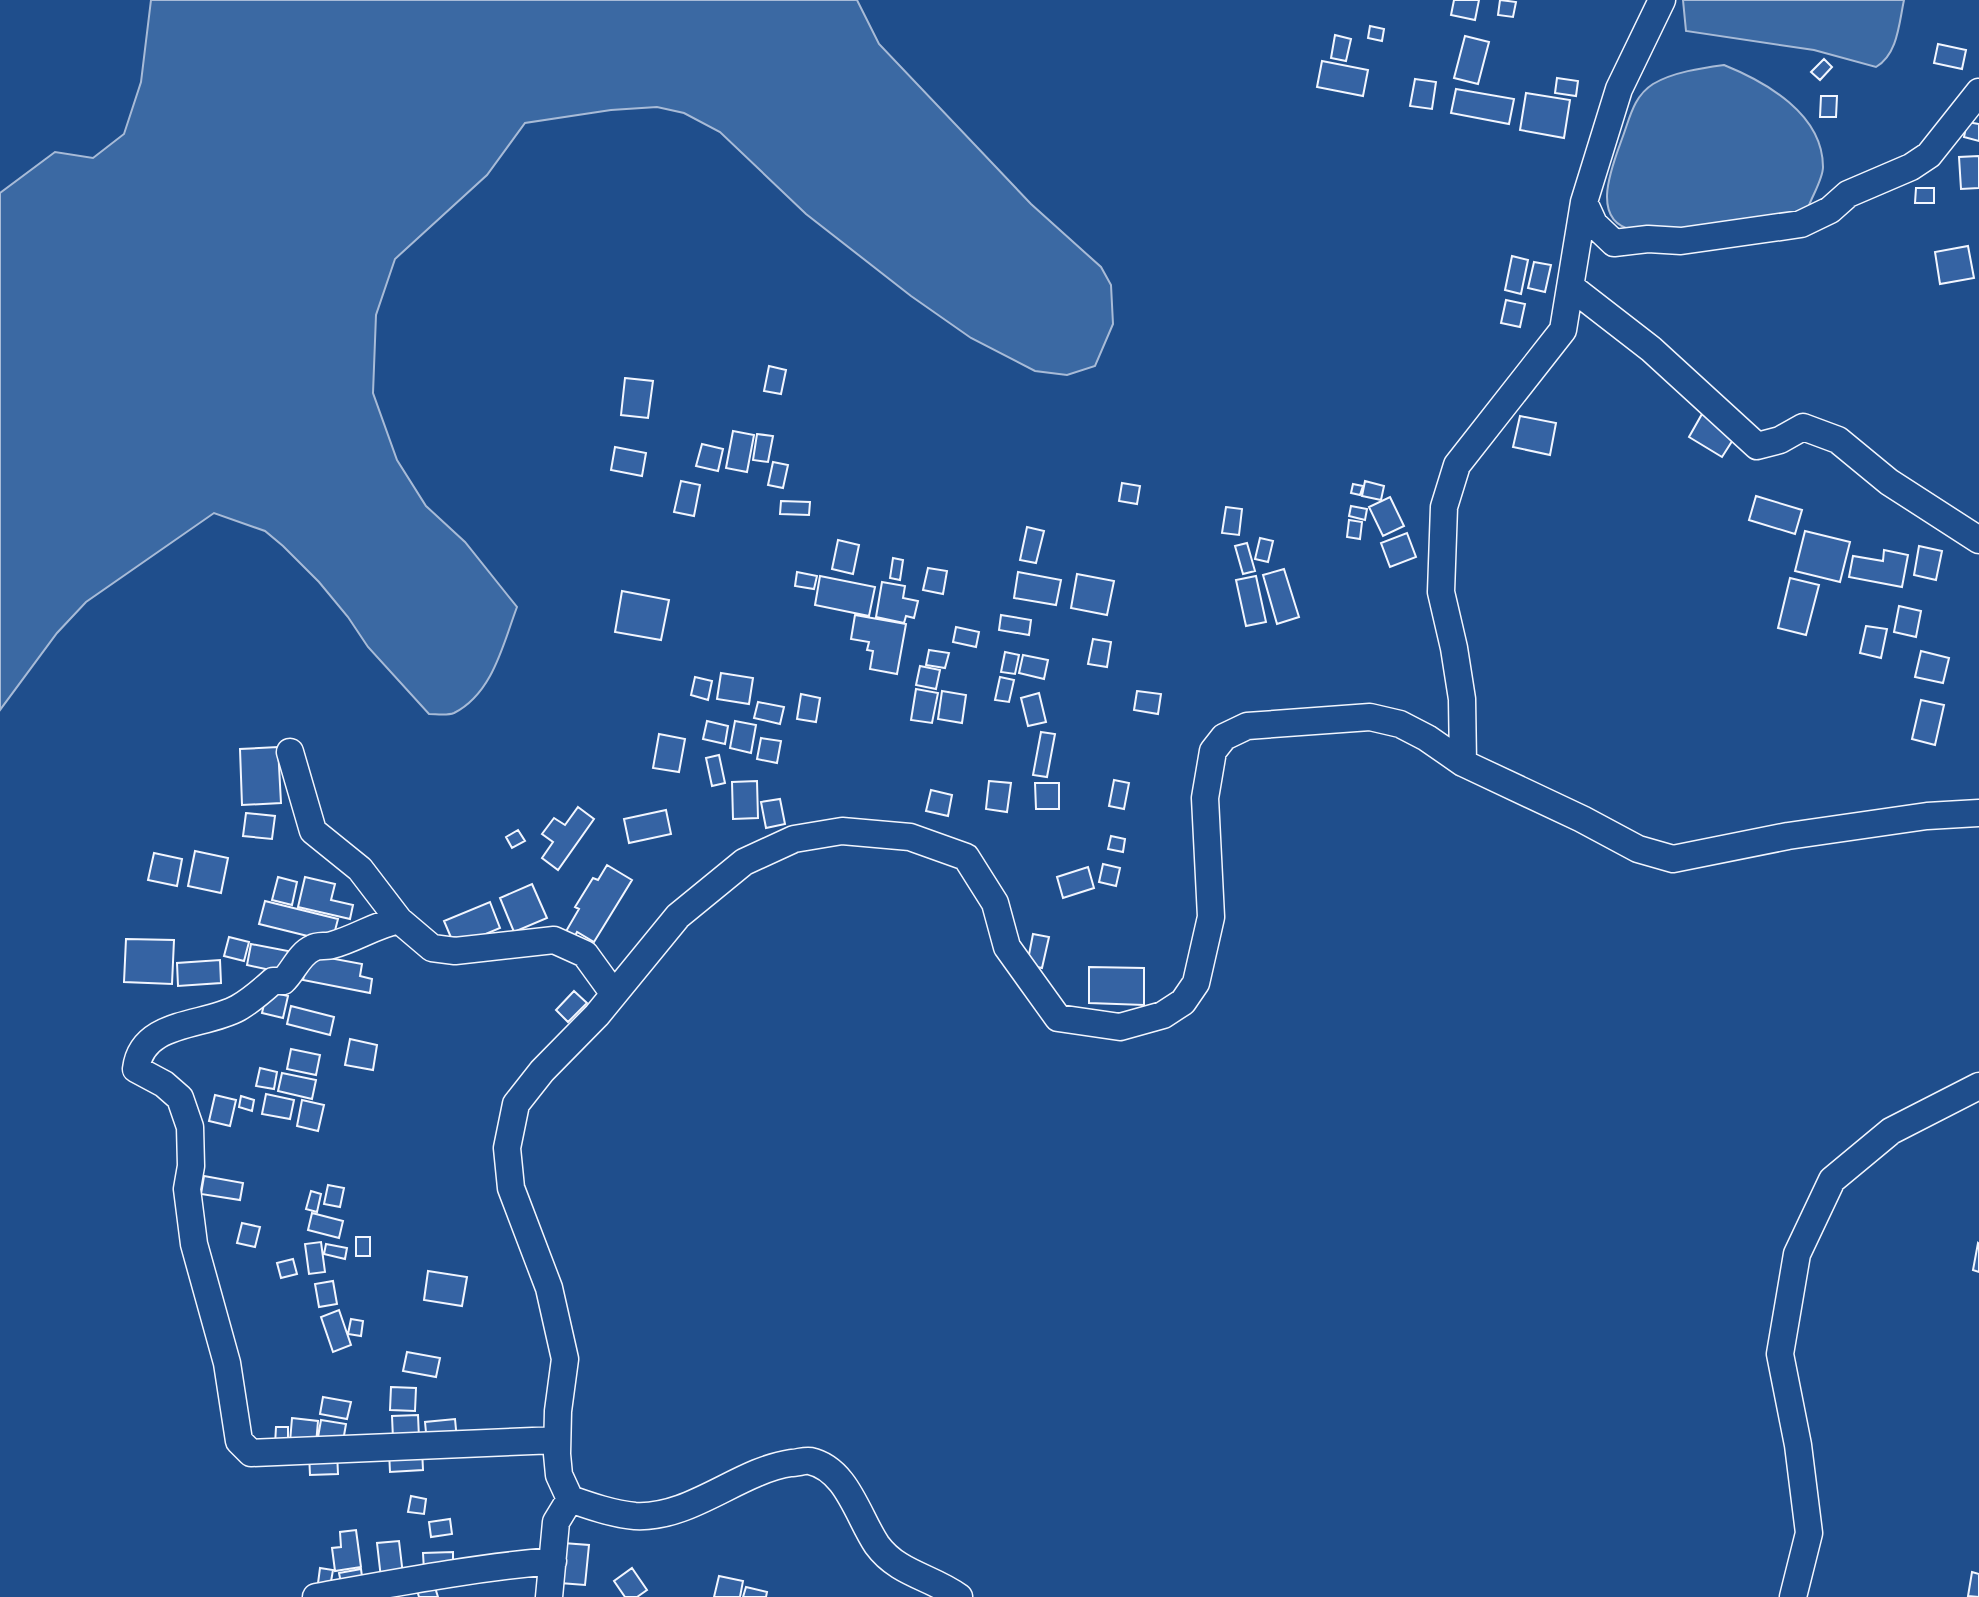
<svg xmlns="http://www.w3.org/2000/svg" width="1979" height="1597" viewBox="0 0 1979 1597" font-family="Literata,serif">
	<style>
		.water { fill: #3b69a3; stroke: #a8bbd7; stroke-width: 2 }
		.building { fill: #3563a3; stroke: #f2f6ff; stroke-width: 2 }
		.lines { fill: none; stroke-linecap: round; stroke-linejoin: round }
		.minor-casing { stroke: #f2f6ff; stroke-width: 29 }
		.minor { stroke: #1f4e8c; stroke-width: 26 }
	</style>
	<rect width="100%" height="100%" fill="#1f4e8c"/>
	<path class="water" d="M 151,0 L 857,0 L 879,44 L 1031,204 L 1101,267 L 1111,285 L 1113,324 L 1095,366 L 1067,375 L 1035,371 L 971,338 L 911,296 L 806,214 L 720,132 L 684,113 L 657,107 L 611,110 L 525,123 L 487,175 L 395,259 L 376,315 L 373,393 L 397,460 L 426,506 L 465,542 L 517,607 C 503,644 493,693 454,713 C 447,716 436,714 429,714 L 368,647 L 348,617 L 319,582 L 283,546 L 265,531 L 214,513 L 86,602 L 57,633 L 0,710 L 0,193 L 55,152 L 93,158 L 124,134 L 141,82 Z
		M 1683,0 L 1904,0 C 1899,23 1898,54 1876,67 L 1814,50 L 1686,31 Z
		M 1724,65 C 1766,82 1823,114 1823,167 C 1823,179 1812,196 1808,208 C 1752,229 1692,229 1633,230 C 1588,221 1613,164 1623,136 C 1630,117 1634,96 1653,84 C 1673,72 1702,68 1724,65 Z"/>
	<path class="building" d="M 1454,0 L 1479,0 L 1475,20 L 1451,15 Z
		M 1500,0 L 1516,2 L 1513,17 L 1498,15 Z
		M 1370,26 L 1384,29 L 1382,41 L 1368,38 Z
		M 1335,35 L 1351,39 L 1346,61 L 1331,58 Z
		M 1465,36 L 1489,42 L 1478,84 L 1454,78 Z
		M 1938,44 L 1966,50 L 1962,69 L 1934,63 Z
		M 1824,59 L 1832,67 L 1820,80 L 1811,72 Z
		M 1322,61 L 1368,70 L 1363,96 L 1317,87 Z
		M 1557,78 L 1578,81 L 1576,96 L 1555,93 Z
		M 1415,79 L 1436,82 L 1432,109 L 1410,106 Z
		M 1456,89 L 1514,99 L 1509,124 L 1451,113 Z
		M 1526,93 L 1570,100 L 1564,138 L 1520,130 Z
		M 1821,96 L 1837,96 L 1836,117 L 1820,117 Z
		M 1967,122 L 1979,124 L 1979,141 L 1964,137 Z
		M 1979,156 L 1979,188 L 1961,189 L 1959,157 Z
		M 1916,188 L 1934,188 L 1934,203 L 1915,203 Z
		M 1968,246 L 1974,278 L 1940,284 L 1935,252 Z
		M 1512,256 L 1528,260 L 1521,294 L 1505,290 Z
		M 1534,262 L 1551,265 L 1545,292 L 1528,288 Z
		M 1506,300 L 1525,304 L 1520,327 L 1501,323 Z
		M 769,366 L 786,370 L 781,394 L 764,391 Z
		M 625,378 L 653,381 L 648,418 L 621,415 Z
		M 1702,414 L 1736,435 L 1722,457 L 1689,437 Z
		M 1520,416 L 1556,423 L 1550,455 L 1513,447 Z
		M 733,431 L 754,435 L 747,472 L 726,468 Z
		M 757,434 L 773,436 L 768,462 L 753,460 Z
		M 702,444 L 723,449 L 718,471 L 696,466 Z
		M 615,447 L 646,453 L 642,476 L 611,470 Z
		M 773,462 L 788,465 L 783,488 L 768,485 Z
		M 681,481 L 700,485 L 694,516 L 674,512 Z
		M 1365,481 L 1384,486 L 1381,500 L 1362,496 Z
		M 1122,483 L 1140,486 L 1137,504 L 1119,501 Z
		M 1353,484 L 1363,486 L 1360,495 L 1351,493 Z
		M 1756,496 L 1802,510 L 1795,534 L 1749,520 Z
		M 1390,497 L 1404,526 L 1383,536 L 1369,507 Z
		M 781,501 L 810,502 L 809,515 L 780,514 Z
		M 1351,506 L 1367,509 L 1365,520 L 1349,516 Z
		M 1226,507 L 1242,509 L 1239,535 L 1222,533 Z
		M 1349,520 L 1362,522 L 1360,539 L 1347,537 Z
		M 1027,527 L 1044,531 L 1036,563 L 1020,560 Z
		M 1805,531 L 1850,542 L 1840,582 L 1795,571 Z
		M 1407,533 L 1416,557 L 1390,567 L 1381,543 Z
		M 1260,538 L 1273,541 L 1268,562 L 1255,559 Z
		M 838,540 L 859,545 L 853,574 L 832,569 Z
		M 1247,543 L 1255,571 L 1243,574 L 1235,546 Z
		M 1919,546 L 1942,551 L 1936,580 L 1914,575 Z
		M 1884,550 L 1908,555 L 1902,587 L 1849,577 L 1853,556 L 1883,561 Z
		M 893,558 L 903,560 L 900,580 L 890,578 Z
		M 928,568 L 947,571 L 943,594 L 923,590 Z
		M 1284,569 L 1299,617 L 1277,624 L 1263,575 Z
		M 797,572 L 817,576 L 814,589 L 795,586 Z
		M 1018,572 L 1061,580 L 1056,605 L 1014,598 Z
		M 1077,574 L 1114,581 L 1107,615 L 1071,608 Z
		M 820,576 L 875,587 L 869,616 L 815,605 Z
		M 1256,576 L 1266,622 L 1246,626 L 1236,580 Z
		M 1790,578 L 1819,585 L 1806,635 L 1778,628 Z
		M 882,582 L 905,586 L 903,598 L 918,601 L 914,618 L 906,616 L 904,623 L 876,617 Z
		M 622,591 L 669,600 L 661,640 L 615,632 Z
		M 1899,606 L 1921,611 L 1916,637 L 1894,632 Z
		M 855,615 L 906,624 L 897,674 L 870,669 L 873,651 L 867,650 L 869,642 L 851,639 Z
		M 1001,615 L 1031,620 L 1029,635 L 999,630 Z
		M 1866,626 L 1887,629 L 1881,658 L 1860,653 Z
		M 956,627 L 979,632 L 976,647 L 953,642 Z
		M 1093,639 L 1111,642 L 1107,667 L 1088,664 Z
		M 929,650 L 949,653 L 945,668 L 926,665 Z
		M 1921,651 L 1949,658 L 1943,683 L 1915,677 Z
		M 1005,652 L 1019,655 L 1015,674 L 1001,672 Z
		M 1023,655 L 1048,660 L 1044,679 L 1019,673 Z
		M 920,666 L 940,670 L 936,689 L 916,685 Z
		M 721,673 L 753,678 L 749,704 L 717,699 Z
		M 695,677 L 712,681 L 708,700 L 691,695 Z
		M 1000,677 L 1014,680 L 1009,702 L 995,700 Z
		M 916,689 L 938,693 L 932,723 L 911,720 Z
		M 942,691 L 966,695 L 962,723 L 938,719 Z
		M 1137,691 L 1161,694 L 1158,714 L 1134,710 Z
		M 1039,693 L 1046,722 L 1028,726 L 1021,698 Z
		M 801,694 L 820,698 L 816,722 L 797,719 Z
		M 1921,700 L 1944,705 L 1935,745 L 1912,739 Z
		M 758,702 L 784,707 L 780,724 L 754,718 Z
		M 707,721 L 728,726 L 725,744 L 703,739 Z
		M 735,721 L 756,725 L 751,753 L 730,748 Z
		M 1041,732 L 1055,734 L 1047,777 L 1033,775 Z
		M 659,734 L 685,739 L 679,772 L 653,768 Z
		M 761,738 L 781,741 L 777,763 L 757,759 Z
		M 278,747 L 281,803 L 242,805 L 240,749 Z
		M 719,755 L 725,783 L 712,786 L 706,758 Z
		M 1114,780 L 1129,783 L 1124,809 L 1109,806 Z
		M 757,781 L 758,818 L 733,819 L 732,782 Z
		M 989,781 L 1011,783 L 1007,812 L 986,809 Z
		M 1035,783 L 1059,783 L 1059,809 L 1036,809 Z
		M 931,790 L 952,795 L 948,816 L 926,811 Z
		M 780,799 L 785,824 L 766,828 L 761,802 Z
		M 578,807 L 594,819 L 558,870 L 542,858 L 553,842 L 542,834 L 554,818 L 565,825 Z
		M 666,810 L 671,834 L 629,843 L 624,819 Z
		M 246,813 L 275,816 L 272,839 L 243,836 Z
		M 518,830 L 525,841 L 512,848 L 506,837 Z
		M 1111,836 L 1125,839 L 1123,852 L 1108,849 Z
		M 195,851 L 228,858 L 221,893 L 188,886 Z
		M 154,853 L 182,859 L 177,886 L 148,880 Z
		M 1103,864 L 1120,868 L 1116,886 L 1099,882 Z
		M 607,865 L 632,880 L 594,942 L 577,932 L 574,938 L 565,933 L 579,909 L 575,907 L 593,878 L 598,880 Z
		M 1088,867 L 1094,888 L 1063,898 L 1057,877 Z
		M 278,877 L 297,882 L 292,905 L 272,900 Z
		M 305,877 L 335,884 L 331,900 L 353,905 L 350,919 L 298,907 Z
		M 532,884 L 547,918 L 514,932 L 500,898 Z
		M 265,901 L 338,919 L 332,942 L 259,924 Z
		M 490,902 L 500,928 L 455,947 L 444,921 Z
		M 1033,934 L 1049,937 L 1042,968 L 1027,965 Z
		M 229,937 L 249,942 L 244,961 L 224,956 Z
		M 126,939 L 174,940 L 172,984 L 124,982 Z
		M 251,944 L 288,951 L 284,973 L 247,965 Z
		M 308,954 L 362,964 L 360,976 L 372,979 L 370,993 L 303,980 Z
		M 220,960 L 221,983 L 178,986 L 177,963 Z
		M 1089,967 L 1144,968 L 1144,1005 L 1089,1003 Z
		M 267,991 L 288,996 L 283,1018 L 262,1013 Z
		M 574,991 L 587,1003 L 568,1022 L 556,1010 Z
		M 291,1006 L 334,1017 L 330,1035 L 287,1024 Z
		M 350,1039 L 377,1045 L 373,1070 L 345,1065 Z
		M 291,1049 L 320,1055 L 316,1075 L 287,1069 Z
		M 260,1068 L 277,1072 L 274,1089 L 256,1086 Z
		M 282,1073 L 316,1080 L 312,1099 L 278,1091 Z
		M 266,1094 L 294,1100 L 290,1119 L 262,1114 Z
		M 215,1095 L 236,1100 L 230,1126 L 209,1121 Z
		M 241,1096 L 254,1100 L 252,1111 L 239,1107 Z
		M 302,1100 L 324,1105 L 318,1131 L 297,1126 Z
		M 204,1176 L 243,1183 L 240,1200 L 201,1194 Z
		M 328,1185 L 344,1188 L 340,1207 L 324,1204 Z
		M 311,1191 L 321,1194 L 317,1212 L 306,1209 Z
		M 312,1213 L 343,1221 L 339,1238 L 308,1230 Z
		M 242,1223 L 260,1227 L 255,1247 L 237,1243 Z
		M 356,1237 L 370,1237 L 370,1256 L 356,1256 Z
		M 321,1242 L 325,1272 L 309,1274 L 305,1244 Z
		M 1978,1243 L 1979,1244 L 1979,1272 L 1973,1270 Z
		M 326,1244 L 347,1248 L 345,1259 L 324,1254 Z
		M 293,1259 L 297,1274 L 281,1278 L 277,1263 Z
		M 428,1271 L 467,1277 L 462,1306 L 424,1300 Z
		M 333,1281 L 337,1304 L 319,1307 L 315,1284 Z
		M 339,1310 L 351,1345 L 333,1352 L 321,1317 Z
		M 351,1319 L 363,1321 L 361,1336 L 348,1334 Z
		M 407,1352 L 440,1358 L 436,1377 L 403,1371 Z
		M 391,1387 L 416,1388 L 415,1411 L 390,1410 Z
		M 323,1397 L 351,1402 L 347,1419 L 320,1414 Z
		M 418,1415 L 419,1438 L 393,1439 L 392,1416 Z
		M 292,1418 L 318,1421 L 316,1444 L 290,1442 Z
		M 455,1419 L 457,1440 L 427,1443 L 425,1422 Z
		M 321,1420 L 346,1424 L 342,1447 L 317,1443 Z
		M 276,1427 L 288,1427 L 288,1446 L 275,1445 Z
		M 422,1449 L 423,1470 L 390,1472 L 389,1451 Z
		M 337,1452 L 338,1474 L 310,1475 L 309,1453 Z
		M 411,1496 L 426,1499 L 424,1514 L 408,1512 Z
		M 450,1519 L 452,1534 L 431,1537 L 429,1522 Z
		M 356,1530 L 361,1567 L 335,1571 L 332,1548 L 341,1547 L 340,1532 Z
		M 399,1541 L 403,1575 L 381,1578 L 377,1543 Z
		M 563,1543 L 589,1545 L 585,1585 L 560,1583 Z
		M 453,1552 L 453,1570 L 424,1571 L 423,1553 Z
		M 320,1568 L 333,1570 L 329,1593 L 317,1591 Z
		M 632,1568 L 647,1590 L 637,1597 L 625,1597 L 614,1581 Z
		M 361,1569 L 363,1584 L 342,1588 L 339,1573 Z
		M 1972,1572 L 1979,1574 L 1979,1597 L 1968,1596 Z
		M 719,1576 L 743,1581 L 740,1597 L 714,1597 Z
		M 433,1581 L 438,1597 L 419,1597 L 416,1587 Z
		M 746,1587 L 767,1592 L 766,1597 L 743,1597 Z"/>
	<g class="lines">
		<defs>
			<path id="minor" d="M 1584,202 L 1594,224 L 1614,243 L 1648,239 L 1681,241 L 1801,224 L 1830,210 L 1848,194 L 1911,167 L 1929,155 L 1979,92
				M 1571,287 L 1651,349 L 1757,446 L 1780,440 L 1803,427 L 1838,440 L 1889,482 L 1979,540
				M 290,752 L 313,831 L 360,869 L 399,920
				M 1463,763 L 1462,699 L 1454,648 L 1441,592 L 1444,507 L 1457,465 L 1563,330 L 1584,202 L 1619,89 L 1662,0
				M 557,1440 L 251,1453 L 239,1441 L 227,1363 L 194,1244 L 187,1189 L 191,1166 L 190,1127 L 180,1098 L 164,1084 L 136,1069 C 142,1020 204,1027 238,1008 C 250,1001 262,991 273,981 L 283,981 C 293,972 299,954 313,948 C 318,945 326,947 332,945 C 355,939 375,925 399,920 L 432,948 L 455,951 L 554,940 L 585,954 L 614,994
				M 316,1597 C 395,1583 472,1568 553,1561
				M 549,1597 L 556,1522 L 570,1499
				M 959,1597 C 932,1577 898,1574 877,1545 C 858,1517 847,1469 810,1461 C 805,1460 797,1463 791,1463 C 738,1471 691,1519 635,1516 C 613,1514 590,1506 570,1499 L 559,1475 L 557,1454 L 558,1411 L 565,1359 L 549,1288 L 511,1188 L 507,1148 L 516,1104 L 542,1071 L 597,1015 L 678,916 L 744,862 L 794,839 L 842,831 L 910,837 L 966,857 L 995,903 L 1007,947 L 1058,1018 L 1120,1027 L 1163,1015 L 1183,1002 L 1196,983 L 1211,917 L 1205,798 L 1213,751 L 1224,737 L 1247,726 L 1370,717 L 1400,724 L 1427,738 L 1463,763 L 1582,819 L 1638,849 L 1673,859 L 1788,836 L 1927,816 L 1979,813
				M 1793,1597 L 1809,1533 L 1798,1445 L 1780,1354 L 1797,1254 L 1832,1180 L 1891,1131 L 1979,1086"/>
		</defs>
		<use href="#minor" class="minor-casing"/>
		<use href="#minor" class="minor"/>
	</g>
</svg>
